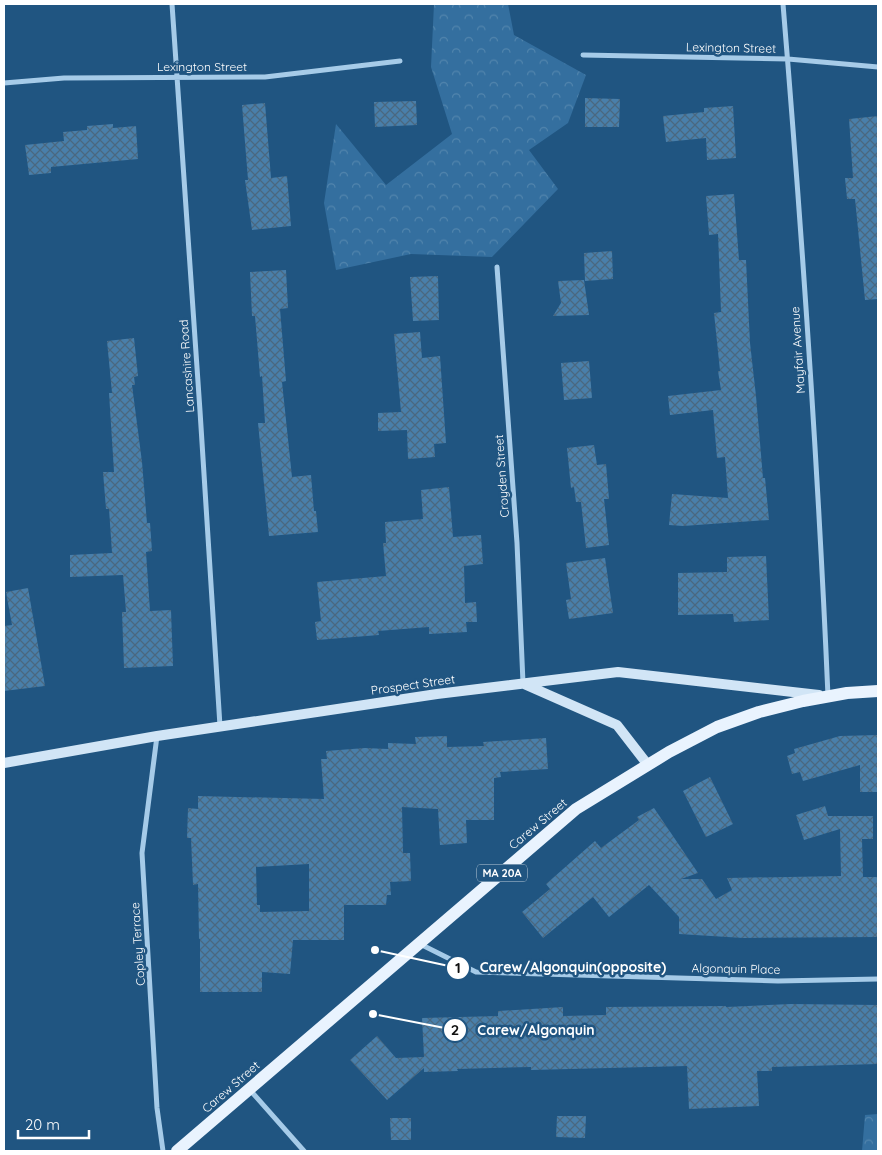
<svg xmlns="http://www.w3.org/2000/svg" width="882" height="1155" viewBox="0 0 882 1155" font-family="Quicksand,sans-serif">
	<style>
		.forest { fill: url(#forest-crowns) }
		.building { fill: url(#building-cross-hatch); fill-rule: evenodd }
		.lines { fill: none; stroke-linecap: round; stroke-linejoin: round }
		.street { stroke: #a6cbe8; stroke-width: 5 }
		.secondary { stroke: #d1e5f6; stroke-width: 10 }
		.primary { stroke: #e9f3fe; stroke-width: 12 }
		.labels { text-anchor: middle; stroke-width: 5; stroke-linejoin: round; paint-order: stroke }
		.shield { fill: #205581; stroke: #bcccd9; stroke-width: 1 }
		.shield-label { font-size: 11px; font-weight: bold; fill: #fff }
		.street-label { font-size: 12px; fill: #fff; stroke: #205581 }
		.leader { fill: none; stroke: #fff; stroke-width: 2 }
		.callout-dot { fill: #fff; stroke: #205581; stroke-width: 2 }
		.mark-label { font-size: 15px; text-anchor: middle; font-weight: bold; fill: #111 }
		.callout-label { font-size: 14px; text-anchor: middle; font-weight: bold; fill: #fff; stroke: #205581; stroke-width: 5; stroke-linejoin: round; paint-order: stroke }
	</style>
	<defs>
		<pattern id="forest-crowns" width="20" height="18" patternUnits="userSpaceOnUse" patternTransform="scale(1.25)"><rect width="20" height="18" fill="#346f9f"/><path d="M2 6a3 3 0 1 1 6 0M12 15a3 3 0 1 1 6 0" fill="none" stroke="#5285ad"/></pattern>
		<pattern id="building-cross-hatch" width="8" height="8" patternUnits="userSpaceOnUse" patternTransform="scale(1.25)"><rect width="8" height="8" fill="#497faa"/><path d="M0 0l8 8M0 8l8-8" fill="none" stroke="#4a6880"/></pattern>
	</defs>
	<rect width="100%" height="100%" fill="#205581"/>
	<path class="forest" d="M 434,4 L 508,4 L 514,35 L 586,75 L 568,123 L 529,150 L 558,189 L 492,257 L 411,254 L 336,270 L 324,203 L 336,124 L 386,185 L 452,134 L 431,67 Z
		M 878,1114 L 878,1151 L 862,1151 L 865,1115 Z"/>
	<path class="building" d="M 585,98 L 620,99 L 619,127 L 585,127 Z
		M 416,101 L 417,125 L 375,127 L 374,102 Z
		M 265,103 L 271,178 L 287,176 L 291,226 L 252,230 L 245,180 L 248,180 L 242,105 Z
		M 733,106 L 736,158 L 707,160 L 706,138 L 666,142 L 663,116 L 704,112 L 704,108 Z
		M 878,116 L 878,299 L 865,300 L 855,199 L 847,199 L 845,178 L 853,178 L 849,119 Z
		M 113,124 L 113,128 L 136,126 L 138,159 L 51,167 L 51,173 L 29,175 L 25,145 L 64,141 L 63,132 L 87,130 L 87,126 Z
		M 734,194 L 739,260 L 746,260 L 750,343 L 756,396 L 763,478 L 765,478 L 769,520 L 683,526 L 669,525 L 672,494 L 728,498 L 725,457 L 717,458 L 713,410 L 670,415 L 668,396 L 721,390 L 718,371 L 720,371 L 714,313 L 721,312 L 718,234 L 709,235 L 706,196 Z
		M 612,251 L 613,279 L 585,281 L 584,253 Z
		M 286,270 L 288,308 L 280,309 L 286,381 L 282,382 L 292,477 L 311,475 L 314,511 L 316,511 L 318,532 L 269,536 L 258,423 L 265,423 L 262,376 L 260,377 L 255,316 L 252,316 L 250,272 Z
		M 438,276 L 439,320 L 413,321 L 410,277 Z
		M 584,280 L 589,315 L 553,316 L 561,303 L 558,281 Z
		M 420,332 L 422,358 L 440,356 L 446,443 L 434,444 L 435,457 L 408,459 L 407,430 L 378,431 L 378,413 L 401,412 L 394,334 Z
		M 134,338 L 138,376 L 134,377 L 135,385 L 132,385 L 142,462 L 147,523 L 150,523 L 152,551 L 146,552 L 150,611 L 171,610 L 173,666 L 124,668 L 122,612 L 126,612 L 123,575 L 70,577 L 70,555 L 112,553 L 109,509 L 106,509 L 103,472 L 114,472 L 109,393 L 112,393 L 107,341 Z
		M 589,361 L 592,398 L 564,400 L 561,363 Z
		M 594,445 L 597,465 L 606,464 L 609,499 L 604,499 L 609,545 L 586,548 L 581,502 L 576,502 L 574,487 L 571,488 L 567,448 Z
		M 449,487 L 453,537 L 481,535 L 483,564 L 464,566 L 465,603 L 476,602 L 477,622 L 466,622 L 467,632 L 429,634 L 429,627 L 378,631 L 379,635 L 317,640 L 315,622 L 321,621 L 317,582 L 386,576 L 383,543 L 386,543 L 385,522 L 423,519 L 421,490 Z
		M 766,556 L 769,620 L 734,622 L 733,614 L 678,615 L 678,573 L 727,572 L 727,557 Z
		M 605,558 L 613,613 L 569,619 L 566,600 L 571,599 L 566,563 Z
		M 28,588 L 45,686 L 4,691 L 4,626 L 12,625 L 6,592 Z
		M 878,735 L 878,792 L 860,792 L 860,765 L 803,781 L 800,772 L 792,774 L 787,756 L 795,753 L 794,749 L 840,736 Z
		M 447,736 L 447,747 L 484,746 L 483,742 L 546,738 L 548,769 L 500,772 L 501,777 L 494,778 L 494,820 L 466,820 L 467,843 L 440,845 L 438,809 L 402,807 L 403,853 L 410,853 L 411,881 L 390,882 L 391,895 L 387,895 L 386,905 L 344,905 L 344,940 L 293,940 L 290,974 L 262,972 L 262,992 L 200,992 L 200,939 L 199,939 L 198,884 L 193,885 L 191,838 L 187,838 L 188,808 L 198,809 L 198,796 L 324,799 L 321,759 L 327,759 L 326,751 L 365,748 L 388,749 L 388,743 L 416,744 L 415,737 ZM 309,864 L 309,911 L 260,912 L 260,905 L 257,905 L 256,867 Z
		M 710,777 L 733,824 L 706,837 L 683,791 Z
		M 825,806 L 828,816 L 873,816 L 873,839 L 862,839 L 863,877 L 878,877 L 878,937 L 743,938 L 679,934 L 679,917 L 649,885 L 609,917 L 593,897 L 543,938 L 522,912 L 550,889 L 546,884 L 595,841 L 601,848 L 639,820 L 637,817 L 654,808 L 698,873 L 681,879 L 702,879 L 716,899 L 732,890 L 727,878 L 841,876 L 840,829 L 804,840 L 796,815 Z
		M 791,1004 L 878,1005 L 878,1064 L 772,1067 L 772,1071 L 757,1071 L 759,1106 L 689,1109 L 687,1066 L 531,1070 L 531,1067 L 457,1069 L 458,1071 L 424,1072 L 424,1068 L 387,1100 L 350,1060 L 377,1036 L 396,1058 L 424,1057 L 422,1018 L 498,1016 L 498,1011 L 563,1007 L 563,1016 L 606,1015 L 606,1007 L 726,1006 L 726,1007 Z
		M 557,1116 L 586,1116 L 585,1138 L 556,1137 Z
		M 390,1118 L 411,1118 L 411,1140 L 391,1140 Z"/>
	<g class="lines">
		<path class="street" d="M 172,4 L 200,411 L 220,726
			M 783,4 C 802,234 818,465 828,696
			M 583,55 L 788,59 L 878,67
			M 4,83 L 64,78 L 265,77 L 400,61
			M 497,267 L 517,543 L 523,683
			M 157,736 L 142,853 L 157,1108 L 163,1151
			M 420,944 L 476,972 L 778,981 L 878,979
			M 250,1090 L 304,1151"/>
		<path class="secondary" d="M 524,684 L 617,725 L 648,765
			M 4,763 L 157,736 L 437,694 L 618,672 L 819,695"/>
		<path class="primary" d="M 177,1151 L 576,809 L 669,752 L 717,727 L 759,712 L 803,701 L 847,693 L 878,691"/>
	</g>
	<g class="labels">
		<rect class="shield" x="477" y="864.5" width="50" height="17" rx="4"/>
		<g class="shield-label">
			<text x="502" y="877">MA 20A</text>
		</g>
		<g class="street-label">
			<text transform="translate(731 48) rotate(1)" y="4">Lexington Street</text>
			<text x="202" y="71">Lexington Street</text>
			<text transform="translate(798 350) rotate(-94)" y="4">Mayfair Avenue</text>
			<text transform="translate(187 366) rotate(-94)" y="4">Lancashire Road</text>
			<text transform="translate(502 476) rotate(-94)" y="4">Croyden Street</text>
			<text transform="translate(413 685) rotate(-8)" y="4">Prospect Street</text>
			<text transform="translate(538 824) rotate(-40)" y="4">Carew Street</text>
			<text transform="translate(138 944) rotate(-94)" y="4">Copley Terrace</text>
			<text transform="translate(736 969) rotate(1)" y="4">Algonquin Place</text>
			<text transform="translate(231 1087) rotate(-41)" y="4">Carew Street</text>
		</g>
	</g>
	<path class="leader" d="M375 950L458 968M373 1014L455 1030"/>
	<g class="callout-dot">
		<circle cx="375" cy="950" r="5"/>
		<circle cx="373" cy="1014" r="5"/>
		<circle cx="458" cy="968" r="12"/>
		<circle cx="455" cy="1030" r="12"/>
	</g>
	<g class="mark-label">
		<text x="458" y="973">1</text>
		<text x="455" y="1035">2</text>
	</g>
	<g class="callout-label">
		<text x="573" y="972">Carew/Algonquin(opposite)</text>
		<text x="536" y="1035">Carew/Algonquin</text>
	</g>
	<rect width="882" height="1155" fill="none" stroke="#ffffff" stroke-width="10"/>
	<path d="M18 1130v8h71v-8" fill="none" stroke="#ffffff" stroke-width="2.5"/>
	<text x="25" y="1130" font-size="15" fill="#ffffff" stroke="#205581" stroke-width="4" paint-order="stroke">20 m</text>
</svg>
